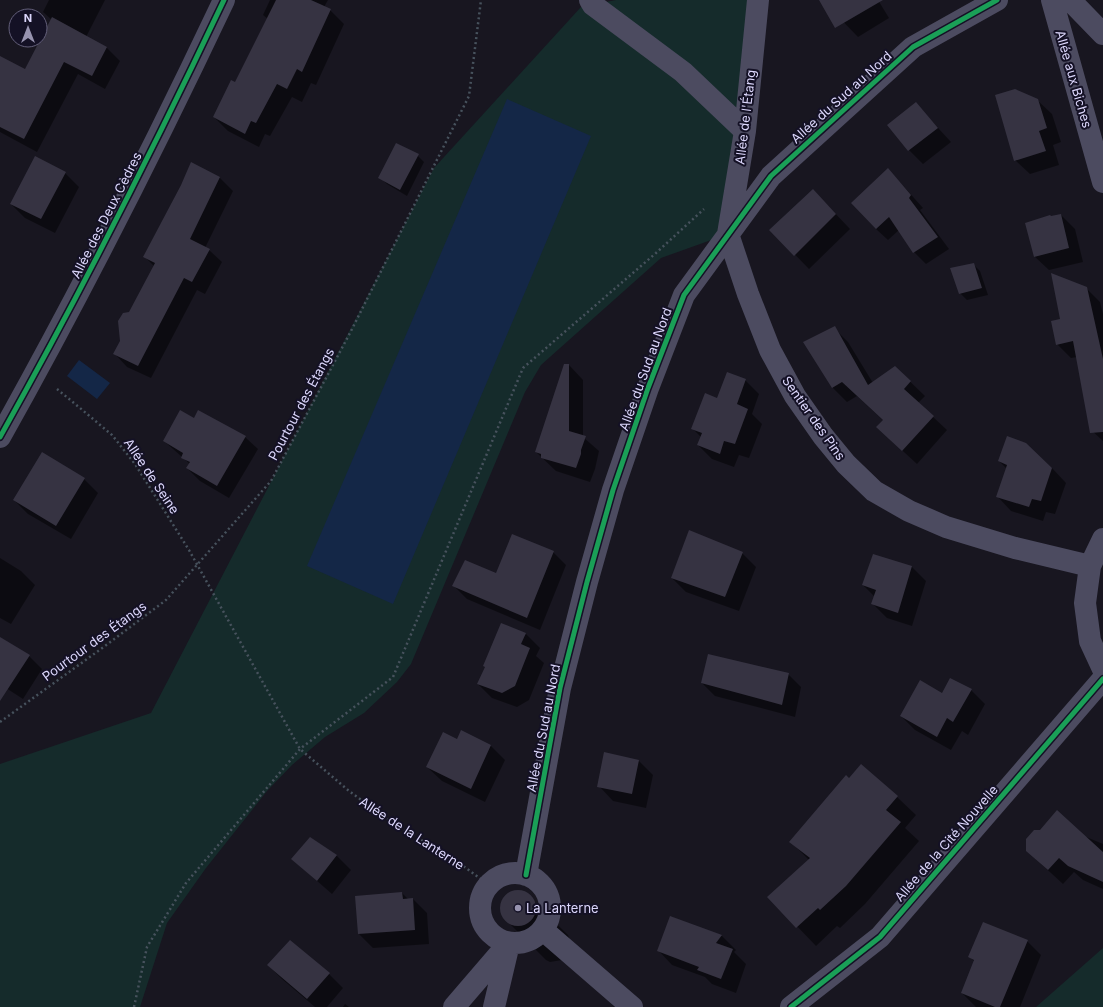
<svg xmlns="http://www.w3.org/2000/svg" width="1103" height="1007" viewBox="0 0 1103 1007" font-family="Inter,sans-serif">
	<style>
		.green { fill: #152b2b }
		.water { fill: #142747 }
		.shadow { fill: #0007 }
		.building { fill: #363342 }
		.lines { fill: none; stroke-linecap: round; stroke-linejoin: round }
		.path { stroke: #47525d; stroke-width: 2.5; stroke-dasharray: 2 3; stroke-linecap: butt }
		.minor { stroke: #4c4b60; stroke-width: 22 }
		.cycleway-casing { stroke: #141125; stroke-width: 8 }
		.cycleway { stroke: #1a9f57; stroke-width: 5 }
		.poi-dot { fill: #9793af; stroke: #141125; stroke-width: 1.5 }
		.labels { text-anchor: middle; stroke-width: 4; stroke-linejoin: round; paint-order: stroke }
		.street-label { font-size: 13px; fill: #dcd7fc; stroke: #141125 }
		.poi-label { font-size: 13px; fill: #dcd7fc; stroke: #141125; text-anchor: start }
	</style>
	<rect width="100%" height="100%" fill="#181620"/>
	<path class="green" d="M 616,0 L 758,0 L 728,234 L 661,258 L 541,365 L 525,392 L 411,664 L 397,682 L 364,713 L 325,737 L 292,765 L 267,791 L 206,868 L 167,923 L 140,1007 L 0,1007 L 0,764 L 151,713 L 434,168 L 581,7 Z
		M 1103,948 L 1103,1007 L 1036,1007 Z"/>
	<path class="water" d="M 507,99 L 591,136 L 393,604 L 307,566 Z
		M 79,360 L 110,383 L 97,399 L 67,376 Z"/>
	<path class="shadow" d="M 49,0 L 105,0 L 86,37 L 107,48 L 120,61 L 105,89 L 78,74 L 37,152 L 0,132 L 0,67 L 25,70 L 52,20 L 43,12 Z
		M 270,0 L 328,0 L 324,7 L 330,10 L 344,24 L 316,85 L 311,83 L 302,102 L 292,97 L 270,136 L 265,134 L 259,147 L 228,131 L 214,117 L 236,84 L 268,19 L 263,15 Z
		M 822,0 L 878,0 L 889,18 L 858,37 Z
		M 1037,100 L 1052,114 L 1061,142 L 1053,145 L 1059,165 L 1030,174 L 1015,160 Z
		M 916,104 L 951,142 L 923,164 L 909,150 L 889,125 Z
		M 417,155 L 424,162 L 407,196 L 387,184 L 380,177 Z
		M 192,164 L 220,178 L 233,191 L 205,248 L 209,250 L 222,262 L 205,294 L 197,290 L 151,378 L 127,367 L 115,354 L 121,341 L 130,313 L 154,266 L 144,256 Z
		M 888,169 L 923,208 L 920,210 L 949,249 L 926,264 L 914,252 L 899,230 L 888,240 L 876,229 Z
		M 65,173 L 79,187 L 55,233 L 25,218 L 11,204 Z
		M 813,190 L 850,229 L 809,269 L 771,230 Z
		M 1061,215 L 1075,229 L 1083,262 L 1049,270 L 1034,256 Z
		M 973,264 L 980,271 L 988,295 L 967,300 L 960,293 Z
		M 1086,288 L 1100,302 L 1103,314 L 1103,441 L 1090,429 L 1077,357 L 1071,358 L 1057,344 L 1061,320 Z
		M 834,328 L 848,342 L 873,383 L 895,367 L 925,396 L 918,403 L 947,430 L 917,464 L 892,441 L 884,421 L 857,396 L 847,402 L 833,388 L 804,342 Z
		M 569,365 L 583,380 L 583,437 L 599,451 L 595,469 L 590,482 L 556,471 L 536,452 Z
		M 745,380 L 759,394 L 752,414 L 762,424 L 749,458 L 739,455 L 734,467 L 712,459 L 698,445 L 701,437 L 692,428 L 717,399 Z
		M 194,419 L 245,437 L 258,449 L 229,498 L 200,481 L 187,468 L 190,464 L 164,441 Z
		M 999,461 L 1052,468 L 1066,483 L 1055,514 L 1046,512 L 1043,521 L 1011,511 L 997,496 L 1007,469 Z
		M 84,479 L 98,493 L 71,539 L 28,514 L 14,500 Z
		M 553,552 L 566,565 L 540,630 L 467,599 L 454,586 L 496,575 Z
		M 742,553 L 756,567 L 739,611 L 686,592 L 672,578 Z
		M 873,555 L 912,567 L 926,581 L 912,626 L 887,618 L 873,604 L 875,597 L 863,585 Z
		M 0,558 L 21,571 L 35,585 L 11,624 L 0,618 Z
		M 526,634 L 540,648 L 536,656 L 544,663 L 529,700 L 517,707 L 492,698 L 478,684 Z
		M 0,638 L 29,656 L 42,669 L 23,699 L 6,688 L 0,699 Z
		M 788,674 L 801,687 L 795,717 L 715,696 L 702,683 Z
		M 971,690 L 985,704 L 968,735 L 962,731 L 951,750 L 915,730 L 901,716 L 942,694 Z
		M 461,731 L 491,746 L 505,760 L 485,802 L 442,781 L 427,767 L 457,740 Z
		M 639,761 L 653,775 L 646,808 L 613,801 L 599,786 Z
		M 861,765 L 897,797 L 916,815 L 905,828 L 919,841 L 865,904 L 840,928 L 837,926 L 816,946 L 769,897 L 809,860 L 791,842 Z
		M 1084,836 L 1103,844 L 1103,889 L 1083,880 L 1074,872 L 1063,884 L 1027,851 Z
		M 310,838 L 337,856 L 351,870 L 332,894 L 292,859 Z
		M 513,891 L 525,893 L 568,935 L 571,943 L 562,960 L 550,962 L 546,960 L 504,918 L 501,910 L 501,902 L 509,893 Z
		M 402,893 L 408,899 L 413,899 L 427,913 L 429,944 L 373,948 L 359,934 Z
		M 671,917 L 722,936 L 736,950 L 734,952 L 746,964 L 736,993 L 712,984 L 705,977 L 672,965 L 658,950 Z
		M 1027,941 L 1041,955 L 1020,1007 L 976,1007 L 962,993 L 975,962 L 970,957 Z
		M 268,965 L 329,974 L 343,988 L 327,1007 L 315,1007 L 282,979 Z
		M 345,1004 L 349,1007 L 343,1007 Z"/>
	<path class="building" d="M 276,0 L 311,0 L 331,9 L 302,72 L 297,69 L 287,89 L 277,84 L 256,123 L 251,121 L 245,134 L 213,117 L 231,80 L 235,82 Z
		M 819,0 L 883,0 L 835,28 Z
		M 52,17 L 107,47 L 92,76 L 64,62 L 24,139 L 0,127 L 0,56 L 25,69 Z
		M 1015,89 L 1038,99 L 1047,128 L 1039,131 L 1046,151 L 1014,161 L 995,95 Z
		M 916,102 L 938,128 L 908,151 L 887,125 Z
		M 396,143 L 419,154 L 400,190 L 378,178 Z
		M 35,156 L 66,172 L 41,219 L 10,204 Z
		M 191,162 L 220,177 L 190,239 L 210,249 L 192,282 L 184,278 L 138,366 L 113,354 L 120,341 L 118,321 L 123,313 L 129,312 L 155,263 L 143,257 L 181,185 Z
		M 888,168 L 911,195 L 909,198 L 938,237 L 913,253 L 889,217 L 876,229 L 851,203 Z
		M 813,189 L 836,214 L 794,256 L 769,230 Z
		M 1061,214 L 1069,248 L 1034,257 L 1025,223 L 1050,215 L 1051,216 Z
		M 974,263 L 982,288 L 959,294 L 950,268 Z
		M 1051,273 L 1087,287 L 1103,359 L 1103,432 L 1090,433 L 1073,341 L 1056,345 L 1051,321 L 1060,319 Z
		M 835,326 L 868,385 L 895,366 L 911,381 L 904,389 L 934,416 L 902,451 L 876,427 L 883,420 L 842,382 L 832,388 L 803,342 Z
		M 564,364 L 569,364 L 569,431 L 586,436 L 581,450 L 581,454 L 576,468 L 541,458 L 541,454 L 535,452 Z
		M 727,372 L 746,379 L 737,404 L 748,409 L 735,444 L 724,441 L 720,454 L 697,445 L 702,433 L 691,429 L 705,393 L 717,398 Z
		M 180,410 L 194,418 L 198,410 L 246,436 L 217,486 L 186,468 L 190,462 L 181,458 L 183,453 L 163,441 Z
		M 1007,436 L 1026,443 L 1052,468 L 1041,501 L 1032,499 L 1029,507 L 996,497 L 1007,465 L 998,461 Z
		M 42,452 L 85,478 L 56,526 L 13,500 Z
		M 689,530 L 743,552 L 725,597 L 671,578 Z
		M 512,534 L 554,551 L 527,618 L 452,586 L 465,560 L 496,573 Z
		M 873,554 L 912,566 L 898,613 L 871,604 L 876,590 L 862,585 Z
		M 501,623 L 526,633 L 521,644 L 530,648 L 515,686 L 502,693 L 477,684 L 485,667 L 483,666 Z
		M 0,637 L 30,655 L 0,701 Z
		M 708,654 L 789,673 L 782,705 L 701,683 Z
		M 950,678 L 972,689 L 953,722 L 947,718 L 937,737 L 900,716 L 920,680 L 942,693 Z
		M 461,730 L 491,745 L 471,789 L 426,767 L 443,732 L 457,739 Z
		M 604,752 L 639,760 L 632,794 L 597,787 Z
		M 861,764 L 898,796 L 886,810 L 901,822 L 846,886 L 820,910 L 818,908 L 796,928 L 767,897 L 810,858 L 789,842 L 846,775 L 849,778 Z
		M 1057,810 L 1103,852 L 1103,882 L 1068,866 L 1059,858 L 1048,870 L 1026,851 L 1026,839 L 1034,830 L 1040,830 Z
		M 310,837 L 337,855 L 317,881 L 291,859 Z
		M500 908a18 18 0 1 1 36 0a18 18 0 1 1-36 0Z
		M 402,892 L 403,899 L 413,898 L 415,930 L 358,934 L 355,896 Z
		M 670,916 L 722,935 L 716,943 L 733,949 L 721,979 L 697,970 L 699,967 L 657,951 Z
		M 983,922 L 1028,940 L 1000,1007 L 995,1007 L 961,993 L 974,960 L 968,957 Z
		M 290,940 L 330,973 L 307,999 L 267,965 Z"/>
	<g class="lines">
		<path class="path" d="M 57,389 L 80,408 L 112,435 L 135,464 L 189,550 L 300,749 L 349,791 L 396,825 L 455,860 L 489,885
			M 0,722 L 105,646 L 166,600 L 271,481 L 350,333 L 469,96 L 481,0
			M 134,1007 L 147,947 L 186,883 L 300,749 L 393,677 L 523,368 L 656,253 L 704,209"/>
		<path class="minor" d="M 590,0 L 593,5 L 683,72 L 745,131
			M 758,0 L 745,131 L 728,234 L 748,294 L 770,350 L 795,396 L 823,436 L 846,464 L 874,491 L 909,511 L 946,527 L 1015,548 L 1090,566
			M 1052,0 L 1103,182
			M 1070,0 L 1103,34
			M 0,437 C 80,294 154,148 224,0
			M 1103,539 L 1090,566 L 1085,603 L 1090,641 L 1103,669
			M480 908a35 35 0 1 1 70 0a35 35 0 1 1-70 0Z
			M 526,875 L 560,688 L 587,582 L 613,490 L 648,388 L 684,295 L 771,176 L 913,47 L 997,0
			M 543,930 L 632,1007
			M 454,1007 L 509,943
			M 494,1007 L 508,948
			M 791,1007 L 880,937 L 1103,679"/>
		<defs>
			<path id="cycleway" d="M 0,437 C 80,294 154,148 224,0
				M 526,875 L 560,688 L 587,582 L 613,490 L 648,388 L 684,295 L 771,176 L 913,47 L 997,0
				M 791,1007 L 880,937 L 1103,679"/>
		</defs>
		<use href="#cycleway" class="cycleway-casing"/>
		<use href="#cycleway" class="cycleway"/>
	</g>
	<circle class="poi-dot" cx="518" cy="908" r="4"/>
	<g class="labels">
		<g class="street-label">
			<text transform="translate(1074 79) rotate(74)" y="5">Allée aux Biches</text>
			<text transform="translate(841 97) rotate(-42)" y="5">Allée du Sud au Nord</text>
			<text transform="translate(745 117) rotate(-83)" y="5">Allée de l'Étang</text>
			<text transform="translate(106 215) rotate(-63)" y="5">Allée des Deux Cèdres</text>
			<text transform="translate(645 369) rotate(-70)" y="5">Allée du Sud au Nord</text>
			<text transform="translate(301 404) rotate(-62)" y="5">Pourtour des Étangs</text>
			<text transform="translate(814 418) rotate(55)" y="5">Sentier des Pins</text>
			<text transform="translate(152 476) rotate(56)" y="5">Allée de Seine</text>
			<text transform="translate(94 641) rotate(-36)" y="5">Pourtour des Étangs</text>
			<text transform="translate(543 728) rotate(-79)" y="5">Allée du Sud au Nord</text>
			<text transform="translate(412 833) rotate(33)" y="5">Allée de la Lanterne</text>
			<text transform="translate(946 843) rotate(-49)" y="5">Allée de la Cité Nouvelle</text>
		</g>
		<g class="poi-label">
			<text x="526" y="913">La Lanterne</text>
		</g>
	</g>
	<g transform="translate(28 28)"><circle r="19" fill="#141125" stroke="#64607b"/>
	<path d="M0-3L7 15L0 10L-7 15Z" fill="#9793af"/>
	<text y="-6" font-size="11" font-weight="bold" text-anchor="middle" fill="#dcd7fc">N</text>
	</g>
</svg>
